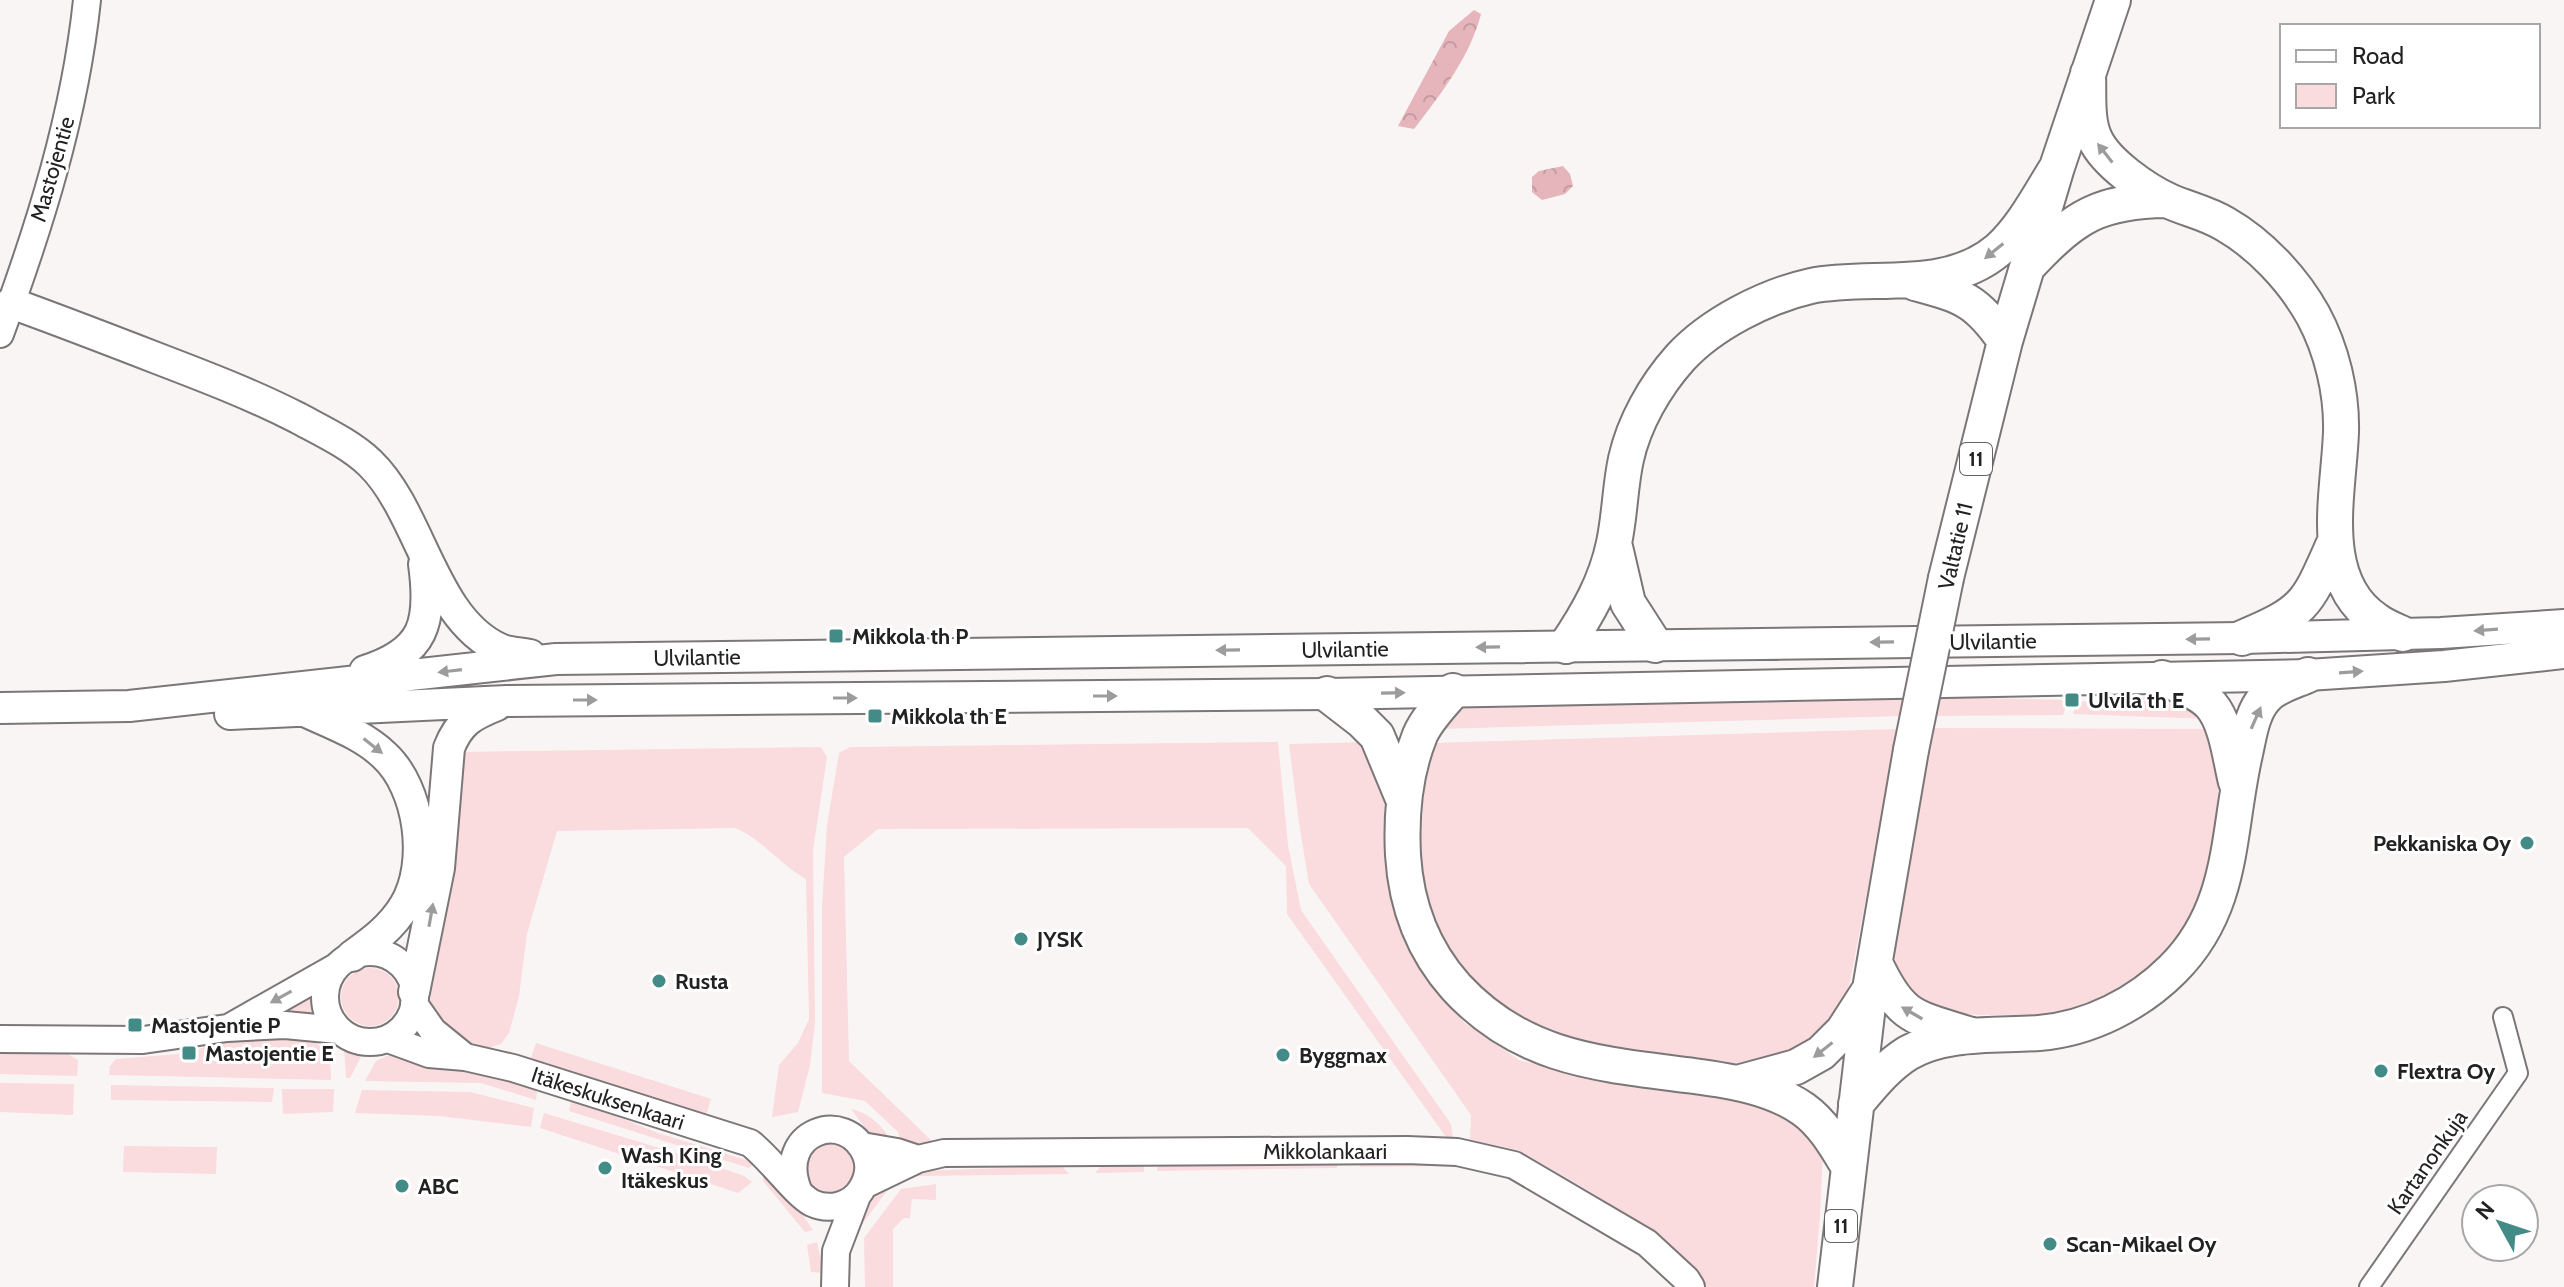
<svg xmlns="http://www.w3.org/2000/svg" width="2564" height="1287" viewBox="0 0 2564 1287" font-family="Cabin,sans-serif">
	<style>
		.green { fill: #fadbde }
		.forest { fill: url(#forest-crowns) }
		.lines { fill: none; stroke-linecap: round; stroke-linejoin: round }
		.street-casing { stroke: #7b7677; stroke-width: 22 }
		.secondary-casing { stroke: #7b7677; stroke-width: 30 }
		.primary-casing { stroke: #7b7677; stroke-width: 34 }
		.highway-casing { stroke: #7b7677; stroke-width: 38 }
		.street { stroke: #fff; stroke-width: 18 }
		.secondary { stroke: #fff; stroke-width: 26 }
		.primary { stroke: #fff; stroke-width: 30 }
		.highway { stroke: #fff; stroke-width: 34 }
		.highway-bridge-casing { stroke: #7b7677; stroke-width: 38; stroke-linecap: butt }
		.highway-bridge { stroke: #fff; stroke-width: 34 }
		.oneway { fill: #9c9c9c }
		.poi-dot { fill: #438b87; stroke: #fff; stroke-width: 3 }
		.labels { text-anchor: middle; stroke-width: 6; stroke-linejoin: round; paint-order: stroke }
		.shield { fill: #fff; stroke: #656464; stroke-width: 2 }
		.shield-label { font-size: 20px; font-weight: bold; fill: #232222 }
		.street-label { font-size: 22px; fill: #232222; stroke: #fff }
		.poi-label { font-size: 22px; font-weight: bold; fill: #232222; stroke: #fff; text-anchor: start }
	</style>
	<defs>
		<pattern id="forest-crowns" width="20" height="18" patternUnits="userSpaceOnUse" patternTransform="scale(2)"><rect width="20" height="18" fill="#e5b5bb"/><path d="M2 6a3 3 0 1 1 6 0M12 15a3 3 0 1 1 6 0" fill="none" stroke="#c49ba0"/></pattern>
	</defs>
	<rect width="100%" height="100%" fill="#faf5f5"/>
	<path class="green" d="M 2173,695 L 2209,719 L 2073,714 L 2076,702 Z
		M 1906,697 L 1901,716 L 1438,729 L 1462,708 Z
		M 1937,697 L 2068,700 L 2063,715 L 1934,716 Z
		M 1929,728 L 2212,729 L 2219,772 L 2215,857 L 2189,920 L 2151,967 L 2100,998 L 2050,1015 L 1978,1015 L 1936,1011 L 1895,980 L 1889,947 Z
		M 1898,729 L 1850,982 L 1838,1015 L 1819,1039 L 1790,1058 L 1746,1066 L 1624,1053 L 1563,1041 L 1518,1021 L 1456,969 L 1419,892 L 1420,810 L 1430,743 Z
		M 1278,742 L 1288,845 L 1301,910 L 1451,1124 L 1453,1137 L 1446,1137 L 1287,914 L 1286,866 L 1248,828 L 878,829 L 844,857 L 849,1061 L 935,1144 L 902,1148 L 898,1132 L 865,1101 L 822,1093 L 822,908 L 827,825 L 839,753 L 850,747 Z
		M 1371,742 L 1385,783 L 1390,886 L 1402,928 L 1426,977 L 1465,1023 L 1519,1060 L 1596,1078 L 1766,1104 L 1798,1117 L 1823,1152 L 1820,1215 L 1814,1287 L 1707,1287 L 1695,1268 L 1660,1236 L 1586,1189 L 1518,1150 L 1470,1140 L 1471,1115 L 1309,884 L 1299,823 L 1289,744 Z
		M 821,747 L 827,757 L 813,850 L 815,1023 L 810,1065 L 798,1112 L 772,1117 L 779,1065 L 798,1043 L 809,1019 L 806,879 C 780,865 761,838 735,828 L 557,831 L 527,934 L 519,996 L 509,1033 L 501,1044 L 488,1048 L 463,1042 L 426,1010 L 423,988 L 458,752 Z
		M341 997a29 29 0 1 1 58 0a29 29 0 1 1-58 0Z
		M 314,991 L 315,1006 L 320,1020 L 258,1018 Z
		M 248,1033 C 274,1034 319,1029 329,1060 C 331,1066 331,1074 331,1080 L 109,1075 L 110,1066 L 116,1059 L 191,1053 L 213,1043 Z
		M 536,1043 L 711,1099 L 705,1119 L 530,1061 Z
		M 344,1047 L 364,1051 L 350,1078 L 346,1078 Z
		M 0,1054 L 68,1054 L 78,1060 L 77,1076 L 0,1074 Z
		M 389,1055 L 412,1057 L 530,1085 L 537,1092 L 536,1100 L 481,1083 L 365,1081 L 376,1061 Z
		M 0,1083 L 74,1084 L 73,1115 L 0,1112 Z
		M 111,1085 L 274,1088 L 272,1102 L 111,1100 Z
		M 282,1089 L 334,1089 L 333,1112 L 283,1114 Z
		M 362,1090 L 470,1092 L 534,1108 L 531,1127 L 439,1116 L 355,1113 Z
		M 572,1098 L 658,1133 L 756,1163 L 749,1168 L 569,1111 Z
		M 851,1109 C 867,1112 886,1127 891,1143 L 874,1140 Z
		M 544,1113 L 702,1161 L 744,1176 L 752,1182 L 738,1193 L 540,1128 Z
		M805 1169a26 26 0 1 1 52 0a26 26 0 1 1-52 0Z
		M 124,1146 L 217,1147 L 216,1174 L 123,1172 Z
		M 1450,1159 L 1451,1166 L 1360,1167 L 1360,1161 Z
		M 1337,1162 L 1337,1168 L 1157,1171 L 1157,1165 Z
		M 1144,1163 L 1144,1172 L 1095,1173 L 1100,1167 Z
		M 1492,1165 L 1643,1250 L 1685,1287 L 1674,1287 L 1639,1256 L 1510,1180 L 1493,1173 Z
		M 1062,1166 L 1069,1174 L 919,1176 L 906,1178 L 920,1171 Z
		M 764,1168 L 780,1182 L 813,1230 L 805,1232 L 763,1181 Z
		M 892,1184 L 855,1234 C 862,1207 866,1196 892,1184 Z
		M 936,1184 L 936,1200 L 912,1199 L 910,1218 L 904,1218 L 893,1229 L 893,1287 L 865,1287 L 864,1238 L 901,1189 Z
		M 817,1242 L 824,1273 L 811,1272 L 807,1245 Z"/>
	<path class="forest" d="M 1474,10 L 1481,14 C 1470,57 1441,94 1414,129 L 1398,126 L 1449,31 Z
		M 1563,166 L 1570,174 L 1573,186 L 1565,194 L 1542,200 L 1532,192 L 1532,177 L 1539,171 Z"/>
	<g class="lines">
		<defs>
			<path id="street" d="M 2369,1287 L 2518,1073 L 2503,1017"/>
			<path id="secondary" d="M 0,334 C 40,226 75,115 87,0
				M325 997a45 45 0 1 1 90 0a45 45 0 1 1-90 0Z
				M 414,1004 L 433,1031 L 465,1057
				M 230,1027 L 336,967
				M 0,1039 L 143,1040 L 227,1028 L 285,1025 L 338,1030
				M 388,1039 L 429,1054 L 465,1057 L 513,1068 L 750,1143 C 770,1158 795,1194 812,1203 C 829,1211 851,1206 861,1190 C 868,1179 871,1168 866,1155 C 846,1107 775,1132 798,1190
				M 862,1146 L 897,1152 L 918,1159
				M 864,1185 L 918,1159 L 944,1153 L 1407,1150 L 1457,1152 L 1514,1165 L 1647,1243 L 1686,1279 L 1691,1287
				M 835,1287 L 836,1251 L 857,1196"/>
			<path id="primary" d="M 11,303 C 61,321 110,340 159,359 C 206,377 253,395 298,418 C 322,431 350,444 370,463 C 421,512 432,619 500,649 C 509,653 521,653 530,655
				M 365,671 C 425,652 432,623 424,564
				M 0,708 L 129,706 L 556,659 L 2242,638 L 2441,633 L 2564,625
				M 309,713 C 335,725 363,735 384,755 C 420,788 430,863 405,905 C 392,927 373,941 352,956
				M 230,714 L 507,701 L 1327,694 L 2308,675 L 2444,666 L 2564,653
				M 414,992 L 439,868 L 449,748 C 459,722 472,715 497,705"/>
			<path id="highway" d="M 2088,73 C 2089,95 2086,120 2095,139 C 2106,163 2145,190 2169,201 C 2187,209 2207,213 2225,224 C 2260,244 2293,279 2313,315 C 2332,350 2342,393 2341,432 C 2339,492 2316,580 2376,620 C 2384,626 2394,630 2403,634
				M 2031,263 C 2075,216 2100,201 2166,200
				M 1915,283 C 1962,296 1976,299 2005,341
				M 1615,547 L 1628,603 L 1655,645
				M 1946,578 L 2005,341 L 2057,167 L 2113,0
				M 2242,638 C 2307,611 2307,604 2335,541
				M 1566,646 C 1588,613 1606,582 1614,543 C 1620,515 1620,486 1626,459 C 1634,423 1655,386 1680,358 C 1711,324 1766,296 1811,286 C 1871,274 1946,294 1998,250 C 2023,228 2040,194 2057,167
				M 2162,678 C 2177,685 2199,691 2211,705 C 2227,724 2230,758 2236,782
				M 1453,691 C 1441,705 1427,719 1420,735 C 1405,772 1401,816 1403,855 C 1406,905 1422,949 1456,987 C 1523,1060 1602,1064 1694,1076 C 1731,1081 1771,1087 1803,1109 C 1823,1123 1836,1146 1848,1166
				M 1327,694 L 1362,721 L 1377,736 L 1404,801
				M 1875,963 C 1901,1019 1914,1017 1971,1035
				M 1741,1082 L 1796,1067 L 1821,1053 L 1843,1031 L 1870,989 L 1911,750
				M 1856,1104 C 1872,1085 1887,1066 1908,1053 C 1946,1031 1996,1036 2039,1033 C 2089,1029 2138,1004 2173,969 C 2235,907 2227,832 2245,754 C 2249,736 2252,712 2265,698 C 2275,686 2295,681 2308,675
				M 1835,1287 L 1869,997"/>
		</defs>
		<use href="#street" class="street-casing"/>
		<use href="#secondary" class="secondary-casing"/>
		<use href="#primary" class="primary-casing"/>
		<use href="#highway" class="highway-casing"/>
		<use href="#street" class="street"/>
		<use href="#secondary" class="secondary"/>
		<use href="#primary" class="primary"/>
		<use href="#highway" class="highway"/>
		<defs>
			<path id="highway-bridge" d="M 1911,750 L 1946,578"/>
		</defs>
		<use href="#highway-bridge" class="highway-bridge-casing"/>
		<use href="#highway-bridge" class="highway-bridge"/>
	</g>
	<defs><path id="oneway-solid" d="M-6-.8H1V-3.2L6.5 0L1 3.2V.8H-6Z" transform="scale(2)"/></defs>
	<g class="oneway">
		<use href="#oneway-solid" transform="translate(2105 153) rotate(-128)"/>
		<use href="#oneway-solid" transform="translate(1994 251) rotate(141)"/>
		<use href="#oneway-solid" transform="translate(2486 630) rotate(176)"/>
		<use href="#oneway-solid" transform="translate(2198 639) rotate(179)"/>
		<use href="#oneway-solid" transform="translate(1882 642) rotate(179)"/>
		<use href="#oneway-solid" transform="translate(1488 647) rotate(179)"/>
		<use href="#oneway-solid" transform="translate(1228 650) rotate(179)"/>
		<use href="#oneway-solid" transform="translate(450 671) rotate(173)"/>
		<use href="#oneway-solid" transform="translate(2351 672) rotate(-4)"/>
		<use href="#oneway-solid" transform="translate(1393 693) rotate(-1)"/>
		<use href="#oneway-solid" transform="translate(1105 696)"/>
		<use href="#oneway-solid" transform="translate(845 698)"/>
		<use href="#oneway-solid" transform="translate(585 700)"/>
		<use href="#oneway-solid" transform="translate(2256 718) rotate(-66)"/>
		<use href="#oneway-solid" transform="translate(373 746) rotate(38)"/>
		<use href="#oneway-solid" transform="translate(431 915) rotate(-80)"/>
		<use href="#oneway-solid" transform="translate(281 997) rotate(151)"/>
		<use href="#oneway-solid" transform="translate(1912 1013) rotate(-150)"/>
		<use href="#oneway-solid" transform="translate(1823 1050) rotate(142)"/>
	</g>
	<g class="poi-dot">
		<rect x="828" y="628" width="16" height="16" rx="4"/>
		<rect x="2064" y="692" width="16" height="16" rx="4"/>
		<rect x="867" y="708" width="16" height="16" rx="4"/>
		<circle cx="2527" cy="843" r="8"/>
		<circle cx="1021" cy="939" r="8"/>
		<circle cx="659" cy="981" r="8"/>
		<rect x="127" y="1017" width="16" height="16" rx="4"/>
		<rect x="181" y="1045" width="16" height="16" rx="4"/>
		<circle cx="1283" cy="1055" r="8"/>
		<circle cx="2381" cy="1071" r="8"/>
		<circle cx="605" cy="1168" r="8"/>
		<circle cx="402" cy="1186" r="8"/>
		<circle cx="2050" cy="1244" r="8"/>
	</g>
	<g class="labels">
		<g class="shield">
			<rect x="1960" y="443" width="32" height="32" rx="6"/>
			<rect x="1825" y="1210" width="32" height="32" rx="6"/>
		</g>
		<g class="shield-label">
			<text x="1976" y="466">11</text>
			<text x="1841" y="1233">11</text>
		</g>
		<g class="street-label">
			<text transform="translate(52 169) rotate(-74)" y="8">Mastojentie</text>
			<text transform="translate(1955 546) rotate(-77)" y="8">Valtatie 11</text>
			<text transform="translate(1993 641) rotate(-1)" y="8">Ulvilantie</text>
			<text transform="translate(1345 649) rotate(-1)" y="8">Ulvilantie</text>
			<text transform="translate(697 657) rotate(-1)" y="8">Ulvilantie</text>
			<text transform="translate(608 1098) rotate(18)" y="8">Itäkeskuksenkaari</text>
			<text x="1325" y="1159">Mikkolankaari</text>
			<text transform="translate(2427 1162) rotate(-55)" y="8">Kartanonkuja</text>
		</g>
		<g class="poi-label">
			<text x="852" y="644">Mikkola th P</text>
			<text x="2088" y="708">Ulvila th E</text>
			<text x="891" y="724">Mikkola th E</text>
			<text x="2511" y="851" text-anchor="end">Pekkaniska Oy</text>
			<text x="1037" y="947">JYSK</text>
			<text x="675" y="989">Rusta</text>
			<text x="151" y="1033">Mastojentie P</text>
			<text x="205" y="1061">Mastojentie E</text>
			<text x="1299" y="1063">Byggmax</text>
			<text x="2397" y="1079">Flextra Oy</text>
			<text x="621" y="1163">Wash King<tspan x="621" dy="25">Itäkeskus</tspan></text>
			<text x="418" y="1194">ABC</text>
			<text x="2066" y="1252">Scan-Mikael Oy</text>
		</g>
	</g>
	<rect x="2280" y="24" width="260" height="104" fill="#ffffff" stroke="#a7a7a7" stroke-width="2"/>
	<rect x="2296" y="50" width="40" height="12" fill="#ffffff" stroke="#a7a7a7" stroke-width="2"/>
	<text x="2352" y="64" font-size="24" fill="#232222">Road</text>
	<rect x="2296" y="84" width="40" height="24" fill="#fadbde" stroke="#a7a7a7" stroke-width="2"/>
	<text x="2352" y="104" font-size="24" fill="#232222">Park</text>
	<g transform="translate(2500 1223) rotate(310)"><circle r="38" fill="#ffffff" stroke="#a7a7a7" stroke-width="2"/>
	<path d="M0-6L14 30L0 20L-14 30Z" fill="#438b87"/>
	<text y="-12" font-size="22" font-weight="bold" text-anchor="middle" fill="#232222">N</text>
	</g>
</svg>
